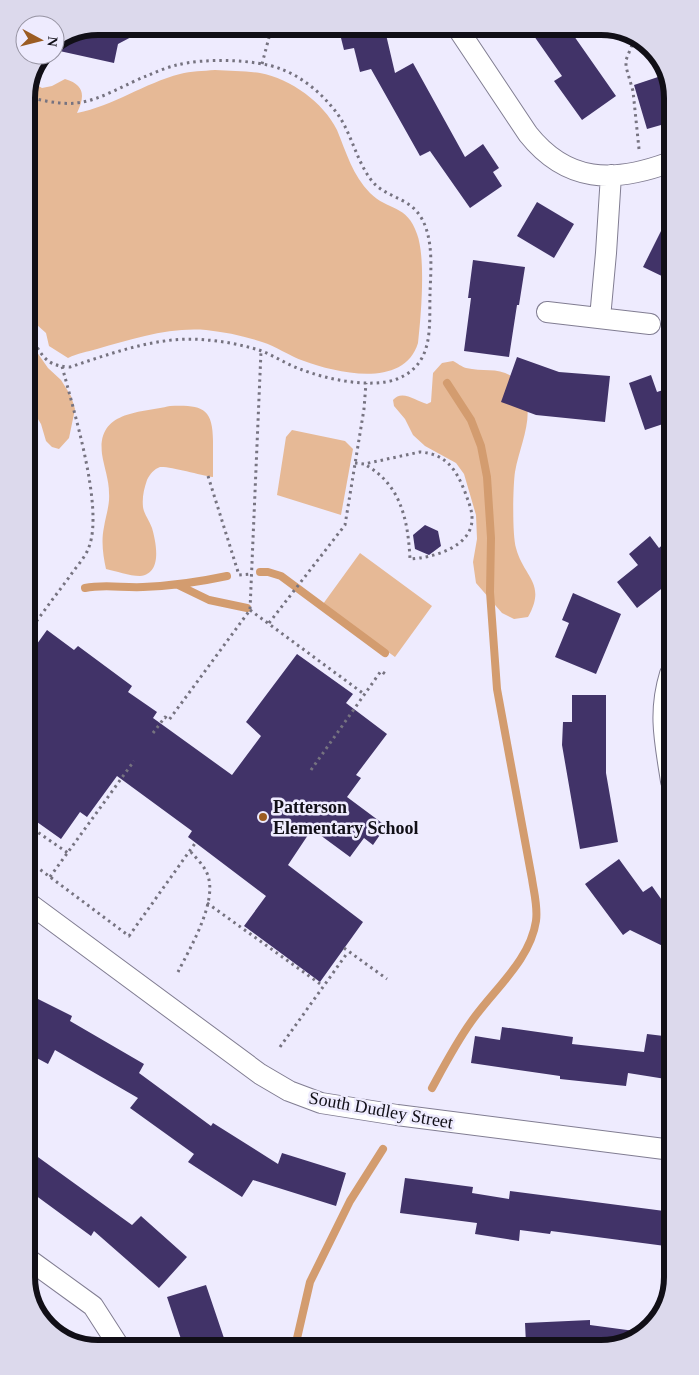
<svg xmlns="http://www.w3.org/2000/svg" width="699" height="1375" viewBox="0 0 699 1375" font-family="Georgia,serif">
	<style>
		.green { fill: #e6b996 }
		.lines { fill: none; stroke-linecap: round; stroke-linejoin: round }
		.stream { stroke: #d39c6f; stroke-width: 8 }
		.building { fill: #413368 }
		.minor-casing { stroke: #817d92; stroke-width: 22 }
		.path { stroke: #767380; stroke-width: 3; stroke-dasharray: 2.5 4; stroke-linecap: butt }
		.minor { stroke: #fff; stroke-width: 20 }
		.poi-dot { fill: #9b5c22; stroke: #eeebfe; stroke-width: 2 }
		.labels { text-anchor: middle; stroke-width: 5; stroke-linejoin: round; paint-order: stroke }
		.poi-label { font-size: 18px; font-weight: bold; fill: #110f17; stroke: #eeebfe; text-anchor: start }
		.street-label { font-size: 18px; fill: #110f17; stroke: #eeebfe }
		.rim { fill: none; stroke: #110f17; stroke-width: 6 }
	</style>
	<rect width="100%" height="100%" fill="#eeebfe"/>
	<path class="green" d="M 215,70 C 230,71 245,71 260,73 C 291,79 323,102 337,130 C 346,152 353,176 370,193 C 388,211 407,204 417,234 C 426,258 421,316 418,343 C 404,389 337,373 304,361 C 289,356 276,346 262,342 C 244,336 225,332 206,330 C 169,327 132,339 97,349 C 87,352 78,353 68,358 L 49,346 L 46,333 L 27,316 L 26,94 L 32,82 L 42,88 L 52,86 L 65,79 C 85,85 85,96 77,113 C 113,106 145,83 180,74 C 191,71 203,71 215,70 Z
		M 27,329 L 34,348 L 48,368 L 61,380 L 71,396 L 75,409 L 69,438 L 59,449 L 52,447 L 46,441 L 41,424 L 28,403 Z
		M 453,361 C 457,363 462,367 466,368 C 487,373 507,364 521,387 C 537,413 520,444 515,472 C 513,485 512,535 516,548 C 524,578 547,583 528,617 L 514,619 L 502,613 L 476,583 L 473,562 L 477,539 L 476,515 L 464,474 L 456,463 L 425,446 L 413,435 L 405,419 L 394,406 L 393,400 C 402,389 416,401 427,404 L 431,402 L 433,373 L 442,363 Z
		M 170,406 C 201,405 213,407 213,441 C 213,453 213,465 213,477 C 200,475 169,466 160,467 C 154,469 150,474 147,480 C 144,489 142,497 143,507 C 144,514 149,520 152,528 C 156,542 163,574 140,576 C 129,576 116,571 106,569 C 103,555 101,541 104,527 C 106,515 110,504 109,493 C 109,480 104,467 102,454 C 97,411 139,413 170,406 Z
		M 292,430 L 345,441 L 353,449 L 341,515 L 277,495 L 286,437 Z
		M 360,553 L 432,606 L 395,657 L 323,604 Z"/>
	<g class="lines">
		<path class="stream" d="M 260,572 L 268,572 L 281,576 L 385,653
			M 178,585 L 209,600 L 247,608
			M 85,588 C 104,584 123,588 143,587 C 171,586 199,582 227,576
			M 432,1088 C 444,1066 456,1043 471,1022 C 493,990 530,961 536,921 C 538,907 534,893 532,879 L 497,689 L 490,592 L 491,538 L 487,477 L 481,446 L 471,420 L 447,383
			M 295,1347 L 310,1282 L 350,1201 L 383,1149"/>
	</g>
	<path class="building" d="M 98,26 L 152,26 L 118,44 L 114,63 L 55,50 L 55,44 Z
		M 338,26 L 384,26 L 395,73 L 413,63 L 465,157 L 483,144 L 499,168 L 493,172 L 502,186 L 470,208 L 430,151 L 420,156 L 371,69 L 360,72 L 354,48 L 344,50 Z
		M 527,26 L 567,26 L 616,96 L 582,120 L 554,81 L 562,76 Z
		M 667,74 L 668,123 L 647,129 L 634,85 Z
		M 537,202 L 574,224 L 554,258 L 517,236 Z
		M 668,217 L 668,279 L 643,267 Z
		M 473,260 L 525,267 L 519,305 L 517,305 L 509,357 L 464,351 L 471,298 L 468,298 Z
		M 517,357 L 559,372 L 610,376 L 605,422 L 536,415 L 501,402 Z
		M 651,375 L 657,392 L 669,388 L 669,422 L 645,430 L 629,383 Z
		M 425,525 L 438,531 L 441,546 L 429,555 L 415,549 L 413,535 Z
		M 650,536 L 659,548 L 669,539 L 670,582 L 637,608 L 617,582 L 638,565 L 629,554 Z
		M 573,593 L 621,614 L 596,674 L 555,657 L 569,623 L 562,620 Z
		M 47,630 L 74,650 L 78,646 L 132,686 L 128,692 L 157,712 L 153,718 L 232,775 L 261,736 L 246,722 L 297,654 L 353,694 L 346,703 L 387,734 L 356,775 L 361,778 L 347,797 L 386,826 L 373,845 L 364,838 L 350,857 L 312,829 L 288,865 L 363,922 L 320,982 L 244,926 L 266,896 L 188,837 L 192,831 L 117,776 L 87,817 L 80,812 L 61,839 L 30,817 L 29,655 Z
		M 572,695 L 606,695 L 606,773 L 618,842 L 580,849 L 562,745 L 563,722 L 572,722 Z
		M 619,859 L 643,892 L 652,886 L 671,913 L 671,950 L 630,930 L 623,935 L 585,884 Z
		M 30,995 L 72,1016 L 70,1021 L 144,1064 L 139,1073 L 211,1126 L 213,1123 L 278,1164 L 282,1153 L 346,1173 L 336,1206 L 253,1180 L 242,1197 L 188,1162 L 194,1154 L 130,1108 L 138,1098 L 55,1050 L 48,1064 L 31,1055 Z
		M 502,1027 L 573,1037 L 572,1044 L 644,1052 L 647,1034 L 672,1037 L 672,1080 L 628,1073 L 626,1086 L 560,1079 L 560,1076 L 471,1063 L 475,1036 L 500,1040 Z
		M 31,1152 L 132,1225 L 141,1216 L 187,1257 L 159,1288 L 94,1231 L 91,1236 L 31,1192 Z
		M 405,1178 L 473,1187 L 472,1193 L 509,1199 L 510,1191 L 672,1212 L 673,1247 L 551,1231 L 550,1234 L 520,1230 L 519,1241 L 475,1234 L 477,1223 L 400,1213 Z
		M 206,1285 L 227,1347 L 184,1348 L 167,1297 Z
		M 590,1320 L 590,1325 L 642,1332 L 628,1343 L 526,1344 L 525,1323 Z"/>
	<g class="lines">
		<defs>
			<path id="minor" d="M 456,26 L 528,134 C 567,183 613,183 668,163
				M 547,312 L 650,324
				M 600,318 L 606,253 L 611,175
				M 670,674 C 658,713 665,742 671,781
				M 30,904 L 260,1074 L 289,1091 L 321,1103 L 397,1115 L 672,1150
				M 31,1261 L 93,1306 L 120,1348"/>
		</defs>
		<use href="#minor" class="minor-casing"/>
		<path class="path" d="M 262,64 L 272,26
			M 26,97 C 42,100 60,105 76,103 C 100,101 127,83 149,75 C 158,71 168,67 177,65 C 203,58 256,59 281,69 C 300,76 319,91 332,107 C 350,127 354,155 369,177 C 378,191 391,194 405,202 C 436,219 431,264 430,293 C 429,326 435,364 397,379 C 371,389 325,379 300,369 C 286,364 273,355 259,350 C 242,345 223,341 206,340 C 160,335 113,353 70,367 C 42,366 42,352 27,332
			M 639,149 L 633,91 L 626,67 L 626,60 L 632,45 L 643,41
			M 355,463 L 364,464 L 420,452 C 446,454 456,469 465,492 C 468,501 472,509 472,518 C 473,547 432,558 410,559 C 408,520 401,484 364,464
			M 208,476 L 239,575 L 252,574
			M 250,610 L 364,694
			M 269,623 L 345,525 L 364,409 L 366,383
			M 29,632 C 42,613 56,595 70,576 C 76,567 85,558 89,547 C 104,507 73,409 62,366
			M 153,733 L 165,717 L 169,720 L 250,610 L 261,351
			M 311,770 L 381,671 L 388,676
			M 33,829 L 68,853
			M 30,833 L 38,823
			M 30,862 L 129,936 L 196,842
			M 50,877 L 134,761
			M 207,903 L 323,986
			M 344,948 L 387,979
			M 178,972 C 190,948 217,903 208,876 C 205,866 196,858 190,851
			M 280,1047 L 348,952"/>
		<use href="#minor" class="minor"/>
	</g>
	<circle class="poi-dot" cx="263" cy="817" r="5"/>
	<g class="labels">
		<g class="poi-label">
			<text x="273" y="813">Patterson<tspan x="273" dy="21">Elementary School</tspan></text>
		</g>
		<g class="street-label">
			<text transform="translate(381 1110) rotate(10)" y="6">South Dudley Street</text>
		</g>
	</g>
	<path d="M0 0H699V1375H0ZM98 35H601A63 63 0 0 1 664 98V1277A63 63 0 0 1 601 1340H98A63 63 0 0 1 35 1277V98A63 63 0 0 1 98 35Z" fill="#dcd9ec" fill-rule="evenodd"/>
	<path class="rim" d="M98 35H601A63 63 0 0 1 664 98V1277A63 63 0 0 1 601 1340H98A63 63 0 0 1 35 1277V98A63 63 0 0 1 98 35Z"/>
	<g transform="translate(40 40) rotate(97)"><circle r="24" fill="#eeebfe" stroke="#9693a2"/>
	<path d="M0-4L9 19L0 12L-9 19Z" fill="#9b5c22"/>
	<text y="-8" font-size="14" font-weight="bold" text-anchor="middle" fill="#110f17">N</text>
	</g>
</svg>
